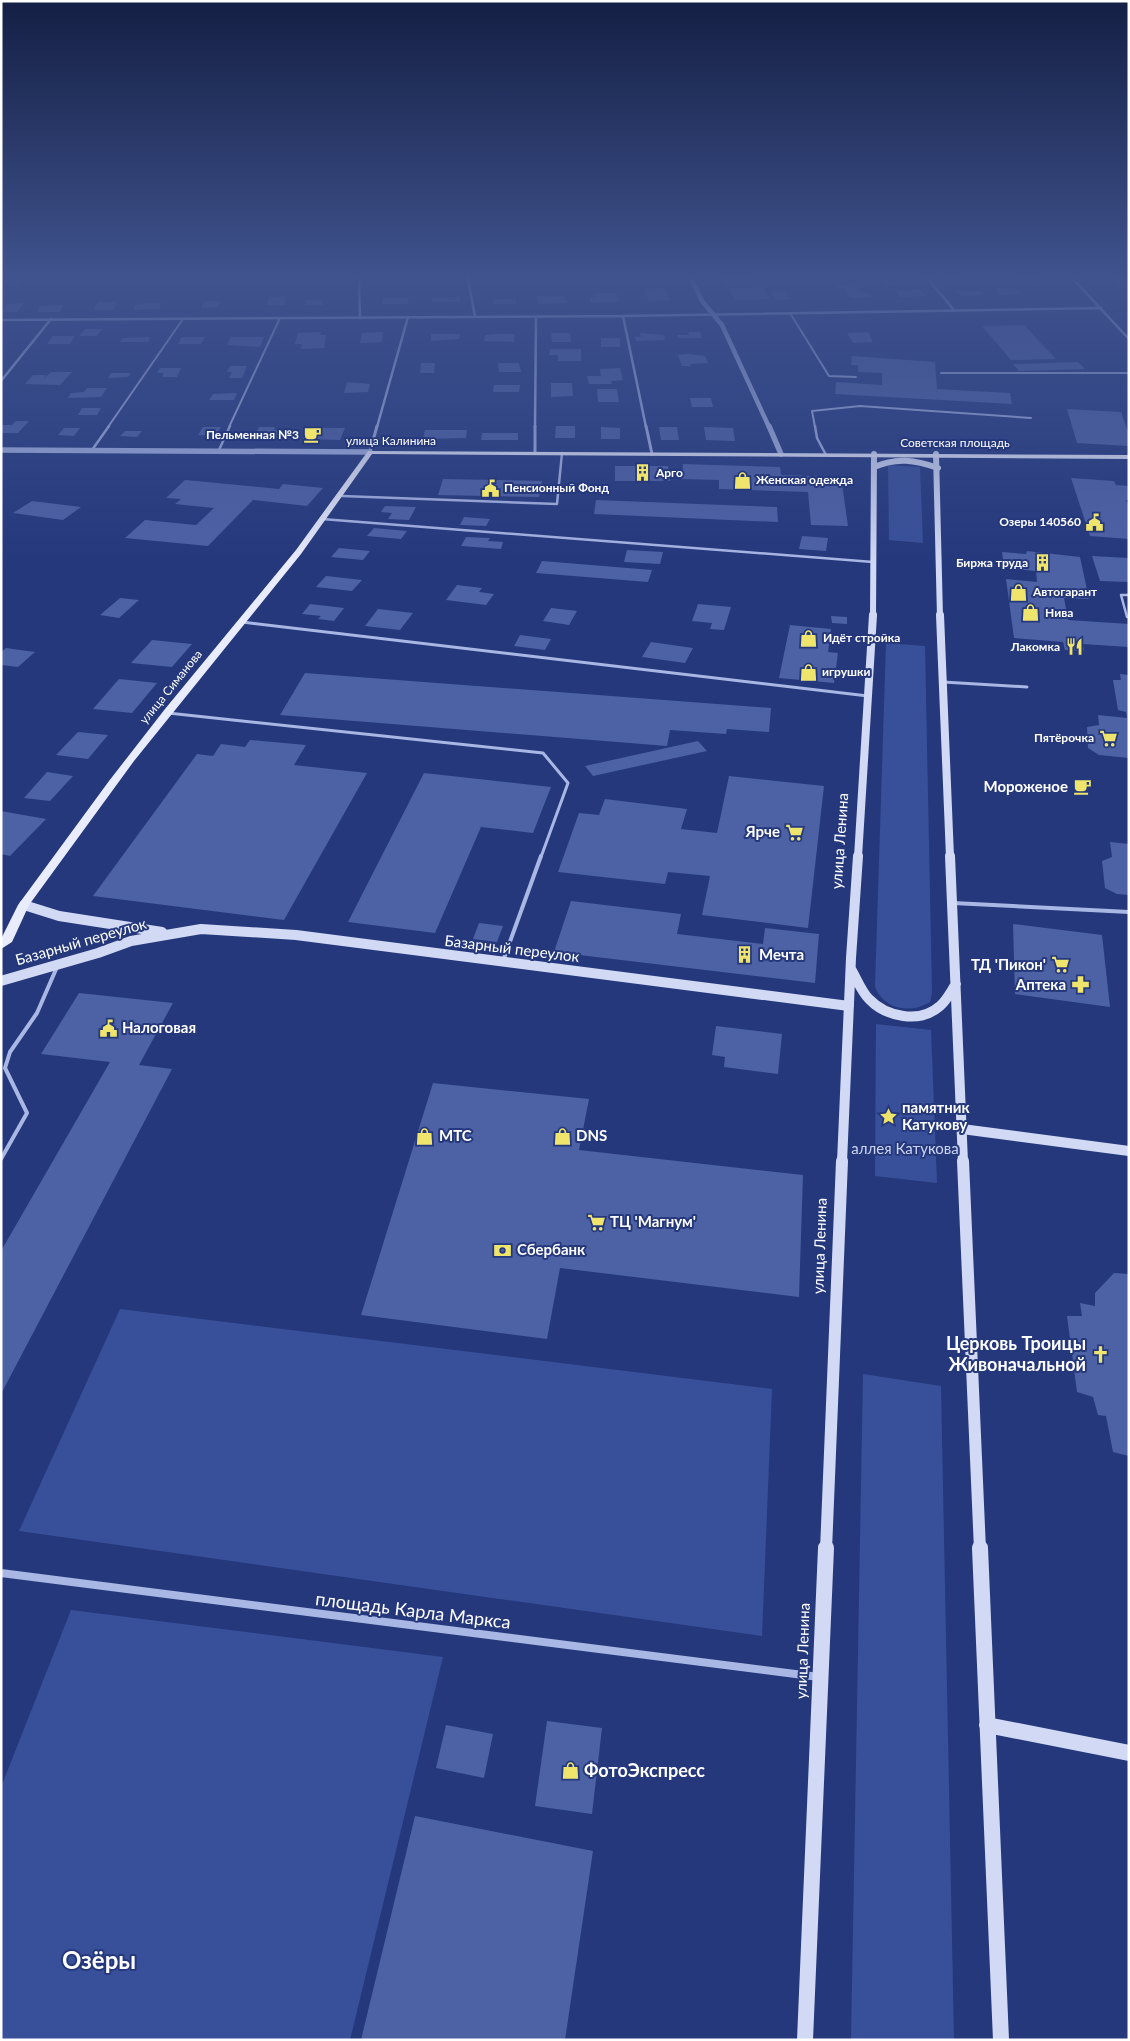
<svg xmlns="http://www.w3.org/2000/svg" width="1130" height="2041" viewBox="0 0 1130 2041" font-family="Lato,sans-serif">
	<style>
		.green { fill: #385099 }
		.building { fill: #4d61a5 }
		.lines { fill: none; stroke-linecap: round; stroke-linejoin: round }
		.service-far3 { stroke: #a9b7e5; stroke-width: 2 }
		.service-far2 { stroke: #a9b7e5; stroke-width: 2.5 }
		.service-far1 { stroke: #a9b7e5; stroke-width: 3 }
		.service { stroke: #a9b7e5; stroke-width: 4 }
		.minor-far2 { stroke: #a9b7e5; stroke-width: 2.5 }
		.minor-far1 { stroke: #a9b7e5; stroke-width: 3 }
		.minor { stroke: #a9b7e5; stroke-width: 8 }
		.tertiary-far1 { stroke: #a9b7e5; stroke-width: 4.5 }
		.tertiary { stroke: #a9b7e5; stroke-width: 5.5 }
		.secondary-far4 { stroke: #d2d9f5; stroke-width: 6 }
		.secondary-far3 { stroke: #d2d9f5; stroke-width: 8 }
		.secondary-far2 { stroke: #d2d9f5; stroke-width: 10 }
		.secondary-far1 { stroke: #d2d9f5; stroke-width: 12 }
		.secondary { stroke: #d2d9f5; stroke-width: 16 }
		.primary { fill: #e9ecfd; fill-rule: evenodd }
		.labels { text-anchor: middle; stroke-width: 4; stroke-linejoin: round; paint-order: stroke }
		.far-poi-label { font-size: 12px; font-weight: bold; fill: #fff; stroke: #25387c; text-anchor: start }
		.far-street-label { font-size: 12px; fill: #fff; stroke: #25387c }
		.poi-label { font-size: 15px; font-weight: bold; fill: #fff; stroke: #25387c; text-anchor: start }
		.street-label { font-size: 15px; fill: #fff; stroke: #25387c }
		.park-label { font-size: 15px; fill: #ccd5f4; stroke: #25387c }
		.near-poi-label { font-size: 18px; font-weight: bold; fill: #fff; stroke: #25387c; text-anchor: end }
		.near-street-label { font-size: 18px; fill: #fff; stroke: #25387c }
		.near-district-label { font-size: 24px; font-weight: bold; fill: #fff; stroke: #25387c }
	</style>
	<rect width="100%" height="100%" fill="#25387c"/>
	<path class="green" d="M 888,465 L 920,467 L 923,543 L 889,540 Z
		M 886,643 L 925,646 L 932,993 L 930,1002 C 911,1014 884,1010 875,987 Z
		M 876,1024 L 931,1030 L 937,1183 L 875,1176 Z
		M 120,1309 L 772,1389 L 762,1636 L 19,1531 Z
		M 863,1374 L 941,1386 L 954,2040 L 851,2040 Z
		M 71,1610 L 443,1657 L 350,2040 L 1,2040 L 1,1787 Z"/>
	<path class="building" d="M 722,278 L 750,278 L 756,285 L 727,286 Z
		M 942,278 L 963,278 L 968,283 L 947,283 Z
		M 1018,278 L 1037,278 L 1044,285 L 1025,285 Z
		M 1112,278 L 1129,278 L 1129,288 L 1120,288 Z
		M 1,279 L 24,280 L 18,286 L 1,285 Z
		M 912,280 L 915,284 L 886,285 L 883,281 Z
		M 854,284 L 862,293 L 868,293 L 872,297 L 851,298 L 844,289 L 838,289 L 834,285 Z
		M 762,287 L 770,299 L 735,300 L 727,288 Z
		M 664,288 L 670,300 L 649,301 L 644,289 Z
		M 995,288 L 1016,288 L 1022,294 L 1000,295 Z
		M 921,290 L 926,296 L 900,297 L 895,291 Z
		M 784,291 L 790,299 L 777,300 L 771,292 Z
		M 957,291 L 979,291 L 983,295 L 962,296 Z
		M 593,293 L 616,293 L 619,302 L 591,303 L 589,298 L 594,298 Z
		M 286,296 L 284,305 L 267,305 L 269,297 Z
		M 537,296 L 564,296 L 566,303 L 539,304 Z
		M 460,297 L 460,302 L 432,302 L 432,298 Z
		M 383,298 L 409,298 L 407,304 L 382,304 Z
		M 493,299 L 515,299 L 516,304 L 493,304 Z
		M 306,300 L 323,300 L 323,305 L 305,305 Z
		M 204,301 L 220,301 L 218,307 L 201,308 Z
		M 98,302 L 117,302 L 113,310 L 94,310 Z
		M 24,303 L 17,312 L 1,312 L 7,304 Z
		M 146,303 L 161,303 L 159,309 L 133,310 L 135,305 Z
		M 63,305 L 60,312 L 37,312 L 40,306 Z
		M 1024,325 L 1056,359 L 1011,360 L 982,326 Z
		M 85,329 L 102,329 L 97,336 L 79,336 Z
		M 321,332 L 320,335 L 326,335 L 324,348 L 301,349 L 302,344 L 295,344 L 298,333 Z
		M 383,332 L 382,342 L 360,343 L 362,333 Z
		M 688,332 L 700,332 L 702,338 L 678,338 L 677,335 L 689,335 Z
		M 868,332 L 873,342 L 853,343 L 847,333 Z
		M 551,333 L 570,333 L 571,342 L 552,342 Z
		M 640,333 L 664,335 L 665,340 L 636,341 L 635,337 L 641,337 Z
		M 431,334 L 460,334 L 459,339 L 431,341 Z
		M 494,334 L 515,334 L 514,342 L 484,341 L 485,335 Z
		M 53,336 L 75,336 L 70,344 L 47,344 Z
		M 150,337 L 148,342 L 120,342 L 123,338 Z
		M 182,337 L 205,337 L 201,344 L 178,344 Z
		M 231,337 L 264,337 L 260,347 L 227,345 Z
		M 601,338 L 620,338 L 620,347 L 601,347 Z
		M 550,349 L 581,349 L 581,361 L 558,361 L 558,355 L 549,355 Z
		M 688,354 L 705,356 L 708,363 L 690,364 L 691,366 L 682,366 L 678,355 Z
		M 852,356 L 935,362 L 937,389 L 1010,393 L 1012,404 L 835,394 L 836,382 L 882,385 L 882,373 L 858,372 L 858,365 L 851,365 Z
		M 1078,362 L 1085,369 L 1019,371 L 1013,364 Z
		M 421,363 L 435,363 L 434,373 L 420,373 Z
		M 498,363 L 519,363 L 521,372 L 499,372 Z
		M 230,366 L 247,366 L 242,378 L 229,378 L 232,372 L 227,372 Z
		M 160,368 L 181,368 L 177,377 L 162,377 L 164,373 L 157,373 Z
		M 620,368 L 623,380 L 611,381 L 612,384 L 589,384 L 587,376 L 601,376 L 600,369 Z
		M 51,372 L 72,372 L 60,385 L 25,384 L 33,375 L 46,375 L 43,379 Z
		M 111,373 L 131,373 L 128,377 L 108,378 Z
		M 347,382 L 370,384 L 368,392 L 344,393 Z
		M 551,383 L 572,383 L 573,396 L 551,397 Z
		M 494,385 L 520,385 L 519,392 L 493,392 Z
		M 87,388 L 107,388 L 101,397 L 68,398 L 71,393 L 84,392 Z
		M 597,389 L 617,389 L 619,402 L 598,402 Z
		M 237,393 L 234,400 L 209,400 L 213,394 Z
		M 690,398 L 711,398 L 713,407 L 692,407 Z
		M 82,408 L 101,408 L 97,415 L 78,415 Z
		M 1067,409 L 1121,412 L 1129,435 L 1129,446 L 1077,443 Z
		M 16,421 L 29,421 L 18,433 L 1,433 L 1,425 L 12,425 Z
		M 556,426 L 575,426 L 575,438 L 555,438 Z
		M 203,427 L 221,427 L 216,436 L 198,435 Z
		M 259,427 L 275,427 L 274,430 L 286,430 L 283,438 L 254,438 Z
		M 601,427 L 620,428 L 620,439 L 601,439 Z
		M 659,427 L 677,427 L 679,440 L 661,440 Z
		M 704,427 L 733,428 L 735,441 L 706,440 Z
		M 64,428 L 80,428 L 74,436 L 58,435 Z
		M 321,428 L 345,428 L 340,440 L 303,439 L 307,430 L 320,430 Z
		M 425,430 L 467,430 L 466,438 L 423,439 Z
		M 125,431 L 142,431 L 137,437 L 120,436 Z
		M 482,433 L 518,433 L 518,440 L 481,440 Z
		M 683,464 L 780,467 L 781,475 L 841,477 L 848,526 L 811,525 L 808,492 L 719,489 L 719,480 L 682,479 Z
		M 615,466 L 668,466 L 670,481 L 615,481 Z
		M 1071,478 L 1114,481 L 1116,485 L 1129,486 L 1129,500 L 1126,500 L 1129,507 L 1129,539 L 1090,536 Z
		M 443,479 L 542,481 L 539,497 L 438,495 Z
		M 185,480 L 279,489 L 283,484 L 323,488 L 307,506 L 253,500 L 208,546 L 125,538 L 145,520 L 196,525 L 214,508 L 175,504 L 181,499 L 166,498 Z
		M 596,500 L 777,507 L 778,522 L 594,514 Z
		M 32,501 L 81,507 L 63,520 L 13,513 Z
		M 385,506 L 416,507 L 409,520 L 388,519 L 392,513 L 381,512 Z
		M 464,517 L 490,519 L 486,526 L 460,525 Z
		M 374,528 L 407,531 L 401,539 L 367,536 Z
		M 802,536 L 828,538 L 826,551 L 799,549 Z
		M 466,537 L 490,538 L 488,541 L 503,542 L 501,549 L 461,546 Z
		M 339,548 L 370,551 L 363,560 L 331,557 Z
		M 627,550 L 663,552 L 660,564 L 624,562 Z
		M 1027,551 L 1080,557 L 1089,599 L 1064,598 L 1068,620 L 1129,624 L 1129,647 L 1083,644 L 1084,651 L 1065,650 L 1063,642 L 1014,638 L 1006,579 L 1037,582 L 1036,571 L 1004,568 L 1002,552 L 1026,554 Z
		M 1092,556 L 1129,558 L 1129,582 L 1100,581 Z
		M 542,561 L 652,570 L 648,582 L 536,573 Z
		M 326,576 L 362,580 L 352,591 L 316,587 Z
		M 457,585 L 482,588 L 479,592 L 494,594 L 486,605 L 446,600 Z
		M 120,598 L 139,600 L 119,618 L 100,615 Z
		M 310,604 L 344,608 L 334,621 L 318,619 L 321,616 L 302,614 Z
		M 698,604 L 731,607 L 724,630 L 710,629 L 712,623 L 692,621 Z
		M 551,608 L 577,611 L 569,625 L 543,621 Z
		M 378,609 L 413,613 L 400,630 L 365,626 Z
		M 831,616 L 847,617 L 847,624 L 832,623 Z
		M 790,625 L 831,629 L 828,652 L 838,653 L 834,683 L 779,678 Z
		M 520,635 L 551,639 L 545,650 L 514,646 Z
		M 152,640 L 192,644 L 172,667 L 131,663 Z
		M 651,642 L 693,648 L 685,663 L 642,657 Z
		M 6,648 L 35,652 L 18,667 L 1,665 L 1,652 Z
		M 305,673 L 771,708 L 769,732 L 727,729 L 726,734 L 670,730 L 667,746 L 280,715 Z
		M 1120,674 L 1129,675 L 1129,758 L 1099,755 L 1088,748 L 1087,727 L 1099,725 L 1098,715 L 1127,718 L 1126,712 L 1118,710 L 1113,680 L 1121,680 Z
		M 119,679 L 157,683 L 132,713 L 93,709 Z
		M 78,732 L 108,735 L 88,759 L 56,755 Z
		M 250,740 L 306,745 L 294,765 L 367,773 L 284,920 L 93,896 L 197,754 L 213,756 L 221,744 L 245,747 Z
		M 698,741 L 707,751 L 593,776 L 585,766 Z
		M 47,772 L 73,776 L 50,801 L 24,798 Z
		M 424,773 L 551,787 L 533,833 L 481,827 L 435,933 L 348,922 Z
		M 729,776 L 824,786 L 808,928 L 702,915 L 710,876 L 668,872 L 665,884 L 558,872 L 579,813 L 599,815 L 605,799 L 687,809 L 681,829 L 717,833 Z
		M 1,811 L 46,819 L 10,856 L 1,854 Z
		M 1110,842 L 1129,844 L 1129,895 L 1117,894 L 1105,888 L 1102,861 L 1112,857 Z
		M 571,901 L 681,914 L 677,934 L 763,944 L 765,928 L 819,934 L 815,983 L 554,952 Z
		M 479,923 L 503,926 L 497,942 L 473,939 Z
		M 1013,924 L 1102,935 L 1110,1007 L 1015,994 Z
		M 79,993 L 173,1003 L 139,1065 L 172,1069 L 1,1394 L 1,1251 L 110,1062 L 41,1054 Z
		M 716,1026 L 782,1034 L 778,1074 L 724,1067 L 725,1057 L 712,1055 Z
		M 433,1083 L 589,1099 L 579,1150 L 803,1175 L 799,1297 L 560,1268 L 547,1339 L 361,1315 Z
		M 1114,1273 L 1129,1274 L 1129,1456 L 1113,1452 L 1106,1416 L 1098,1415 L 1093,1397 L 1077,1392 L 1067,1316 L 1082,1316 L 1080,1303 L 1095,1306 L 1095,1293 Z
		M 547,1721 L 602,1728 L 592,1814 L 535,1806 Z
		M 446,1725 L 493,1734 L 484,1778 L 436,1768 Z
		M 415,1816 L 593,1851 L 565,2040 L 361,2040 Z"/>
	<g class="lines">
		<path class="service-far3" d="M 790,313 L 829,376 L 856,377
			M 941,373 L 1129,373
			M 108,427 L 183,319
			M 229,427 L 280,318
			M 815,427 L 812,411 L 860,406 L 1031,418"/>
		<path class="service-far2" d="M 815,426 L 817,438 L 826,455
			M 92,450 L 109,426
			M 219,450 L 230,426
			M 342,496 L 557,504 L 562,453
			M 322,519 L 873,562
			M 1127,617 L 1121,595 L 1129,595"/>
		<path class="service-far1" d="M 242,622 L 868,696
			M 943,682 L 1027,687
			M 168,713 L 543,753 L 568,783 L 541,857"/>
		<path class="service" d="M 953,903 L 1129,912
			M 503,961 L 541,856
			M 1,1159 L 27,1113 L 5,1068 L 10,1052 L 37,1013 L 57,967"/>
		<path class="minor-far2" d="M 359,278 L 360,318
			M 468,278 L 475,317
			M 927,278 L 954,310
			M 1072,278 L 1129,339
			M 623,316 L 646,427
			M 1,320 L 623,316 L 1101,308
			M 1,381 L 51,319
			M 377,427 L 408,317
			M 535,427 L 536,317"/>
		<path class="minor-far1" d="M 646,426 L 652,454
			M 370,452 L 377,426
			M 535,453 L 535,426"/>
		<path class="minor" d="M 1,1573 L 819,1677"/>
		<path class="tertiary-far1" d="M 691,278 L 702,301 L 722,325 L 769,427"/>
		<path class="tertiary" d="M 769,426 L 781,454
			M 1,450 L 370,452"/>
		<path class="secondary-far4" d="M 936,454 L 940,617
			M 874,467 C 897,457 915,460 938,468
			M 873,617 L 874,454"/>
		<path class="secondary-far3" d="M 940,615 L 950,857
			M 858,857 L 873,615"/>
		<path class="secondary-far2" d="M 950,856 L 963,1162
			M 24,905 L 59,916 L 162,932
			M 851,969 C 857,979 861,991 869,999 C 886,1017 920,1024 940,1006 C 947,1000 951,991 956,984
			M 1,981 L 98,953 L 131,941 L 201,929 L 296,935 L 849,1006
			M 962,1129 L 1129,1151
			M 842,1162 L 851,958 L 858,856"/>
		<path class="secondary-far1" d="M 963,1161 L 980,1550
			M 826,1550 L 842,1161"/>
		<path class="secondary" d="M 980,1548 L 1001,2040
			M 987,1725 L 1129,1753
			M 805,2040 L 826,1548"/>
		<path class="primary" d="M 368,451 L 1129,455 L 1129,459 L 372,454 L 301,554 L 134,761 L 29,905 L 12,942 L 1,949 L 1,939 L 18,905 L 109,781 L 165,709 L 296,550 Z"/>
	</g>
	<linearGradient id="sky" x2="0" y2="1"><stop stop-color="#141f44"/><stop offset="0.49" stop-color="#40538e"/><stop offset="1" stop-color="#40538e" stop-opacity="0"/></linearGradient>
	<rect width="1130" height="563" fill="url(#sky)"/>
	<defs>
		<symbol id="cafe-bare" viewBox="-9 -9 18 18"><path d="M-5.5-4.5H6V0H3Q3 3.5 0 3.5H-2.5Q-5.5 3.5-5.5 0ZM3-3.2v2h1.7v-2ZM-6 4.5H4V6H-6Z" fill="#efe56d" stroke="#25387c" stroke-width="2.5" paint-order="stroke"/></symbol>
		<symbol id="building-bare" viewBox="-9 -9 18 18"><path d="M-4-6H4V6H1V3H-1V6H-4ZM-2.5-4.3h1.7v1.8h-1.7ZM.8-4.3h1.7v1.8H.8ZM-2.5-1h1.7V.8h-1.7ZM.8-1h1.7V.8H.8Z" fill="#efe56d" stroke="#25387c" stroke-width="2.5" paint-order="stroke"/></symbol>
		<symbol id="shop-bare" viewBox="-9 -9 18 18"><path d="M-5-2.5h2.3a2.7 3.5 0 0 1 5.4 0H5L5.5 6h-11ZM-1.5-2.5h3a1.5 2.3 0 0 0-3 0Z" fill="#efe56d" stroke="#25387c" stroke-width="2.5" paint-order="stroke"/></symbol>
		<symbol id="civic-bare" viewBox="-9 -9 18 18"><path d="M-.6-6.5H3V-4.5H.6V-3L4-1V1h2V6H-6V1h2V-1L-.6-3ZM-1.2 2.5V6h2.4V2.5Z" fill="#efe56d" stroke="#25387c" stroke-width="2.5" paint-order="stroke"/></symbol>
		<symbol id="restaurant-bare" viewBox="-9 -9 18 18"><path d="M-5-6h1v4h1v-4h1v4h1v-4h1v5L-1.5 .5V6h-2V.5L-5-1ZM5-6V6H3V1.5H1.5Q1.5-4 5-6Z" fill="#efe56d" stroke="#25387c" stroke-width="2.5" paint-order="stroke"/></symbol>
		<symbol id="supermarket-bare" viewBox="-9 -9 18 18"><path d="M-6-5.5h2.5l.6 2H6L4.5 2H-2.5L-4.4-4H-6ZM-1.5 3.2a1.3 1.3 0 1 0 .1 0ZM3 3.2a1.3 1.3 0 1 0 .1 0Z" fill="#efe56d" stroke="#25387c" stroke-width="2.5" paint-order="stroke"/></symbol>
		<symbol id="pharmacy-bare" viewBox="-9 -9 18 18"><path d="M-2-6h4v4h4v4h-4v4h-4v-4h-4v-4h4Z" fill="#efe56d" stroke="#25387c" stroke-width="2.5" paint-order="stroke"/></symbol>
		<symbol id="sight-bare" viewBox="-9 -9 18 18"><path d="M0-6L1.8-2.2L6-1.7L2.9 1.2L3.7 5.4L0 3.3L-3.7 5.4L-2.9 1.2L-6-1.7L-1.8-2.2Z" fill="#efe56d" stroke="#25387c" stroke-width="2.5" paint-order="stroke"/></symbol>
		<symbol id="bank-bare" viewBox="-9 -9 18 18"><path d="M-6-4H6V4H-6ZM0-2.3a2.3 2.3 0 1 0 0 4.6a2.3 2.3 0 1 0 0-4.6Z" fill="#efe56d" stroke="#25387c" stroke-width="2.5" paint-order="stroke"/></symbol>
		<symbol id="church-bare" viewBox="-9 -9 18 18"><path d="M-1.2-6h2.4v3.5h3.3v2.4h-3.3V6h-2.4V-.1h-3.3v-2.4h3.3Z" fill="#efe56d" stroke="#25387c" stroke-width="2.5" paint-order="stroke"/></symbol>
	</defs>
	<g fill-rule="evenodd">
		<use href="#cafe-bare" x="300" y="422" width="25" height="25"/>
		<use href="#building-bare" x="630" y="460" width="25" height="25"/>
		<use href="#shop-bare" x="730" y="468" width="25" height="25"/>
		<use href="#civic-bare" x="478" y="476" width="25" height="25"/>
		<use href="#civic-bare" x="1082" y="510" width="25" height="25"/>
		<use href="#building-bare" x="1030" y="550" width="25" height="25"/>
		<use href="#shop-bare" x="1006" y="580" width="25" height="25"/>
		<use href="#shop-bare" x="1018" y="600" width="25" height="25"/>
		<use href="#shop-bare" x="796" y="626" width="25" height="25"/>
		<use href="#restaurant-bare" x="1062" y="634" width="25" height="25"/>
		<use href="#shop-bare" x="796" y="660" width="25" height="25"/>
		<use href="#supermarket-bare" x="1096" y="726" width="25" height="25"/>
		<use href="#cafe-bare" x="1070" y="774" width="25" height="25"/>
		<use href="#supermarket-bare" x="782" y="820" width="25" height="25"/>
		<use href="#building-bare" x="732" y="942" width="25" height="25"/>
		<use href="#supermarket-bare" x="1048" y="952" width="25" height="25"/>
		<use href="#pharmacy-bare" x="1068" y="972" width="25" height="25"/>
		<use href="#civic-bare" x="96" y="1016" width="25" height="25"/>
		<use href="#sight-bare" x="876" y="1104" width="25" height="25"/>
		<use href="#shop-bare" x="412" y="1124" width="25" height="25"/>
		<use href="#shop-bare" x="550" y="1124" width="25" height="25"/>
		<use href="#supermarket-bare" x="584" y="1210" width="25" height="25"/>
		<use href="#bank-bare" x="490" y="1238" width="25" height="25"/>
		<use href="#church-bare" x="1088" y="1342" width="25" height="25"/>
		<use href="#shop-bare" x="558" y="1758" width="25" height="25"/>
	</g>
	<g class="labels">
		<g class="far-poi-label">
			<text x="299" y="439" text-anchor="end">Пельменная №3</text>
			<text x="656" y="477">Арго</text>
			<text x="756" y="484">Женская одежда</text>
			<text x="504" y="492">Пенсионный Фонд</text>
			<text x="1081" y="526" text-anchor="end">Озеры 140560</text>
			<text x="1028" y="567" text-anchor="end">Биржа труда</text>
			<text x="1033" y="596">Автогарант</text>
			<text x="1045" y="617">Нива</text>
			<text x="823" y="642">Идёт стройка</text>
			<text x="1060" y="651" text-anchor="end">Лакомка</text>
			<text x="822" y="676">игрушки</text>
			<text x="1094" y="742" text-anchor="end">Пятёрочка</text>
		</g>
		<g class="far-street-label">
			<text x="391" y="445">улица Калинина</text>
			<text x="955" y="447">Советская площадь</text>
			<text transform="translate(171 687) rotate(-51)" y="4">улица Симанова</text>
		</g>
		<g class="poi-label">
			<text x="1068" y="792" text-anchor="end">Мороженое</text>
			<text x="780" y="837" text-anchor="end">Ярче</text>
			<text x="759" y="960">Мечта</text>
			<text x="1046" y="970" text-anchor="end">ТД 'Пикон'</text>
			<text x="1066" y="990" text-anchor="end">Аптека</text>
			<text x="122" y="1033">Налоговая</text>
			<text x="902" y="1113">памятник<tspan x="902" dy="17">Катукову</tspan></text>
			<text x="439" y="1141">МТС</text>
			<text x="576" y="1141">DNS</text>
			<text x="610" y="1227">ТЦ 'Магнум'</text>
			<text x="517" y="1255">Сбербанк</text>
		</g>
		<g class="street-label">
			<text transform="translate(840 841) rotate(-86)" y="5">улица Ленина</text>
			<text transform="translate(81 942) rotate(-16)" y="5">Базарный переулок</text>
			<text transform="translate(512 949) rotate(7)" y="5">Базарный переулок</text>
			<text transform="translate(820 1246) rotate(-88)" y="5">улица Ленина</text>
			<text transform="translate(803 1651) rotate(-88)" y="5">улица Ленина</text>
		</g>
		<g class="park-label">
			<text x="905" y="1154">аллея Катукова</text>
		</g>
		<g class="near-poi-label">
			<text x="1086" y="1350">Церковь Троицы<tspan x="1086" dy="21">Живоначальной</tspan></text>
			<text x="584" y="1777" text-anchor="start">ФотоЭкспресс</text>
		</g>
		<g class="near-street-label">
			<text transform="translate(413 1611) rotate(7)" y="6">площадь Карла Маркса</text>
		</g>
		<g class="near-district-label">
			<text x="99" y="1969">Озёры</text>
		</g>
	</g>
	<rect width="1130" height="2041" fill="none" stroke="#ffffff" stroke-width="5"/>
</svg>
